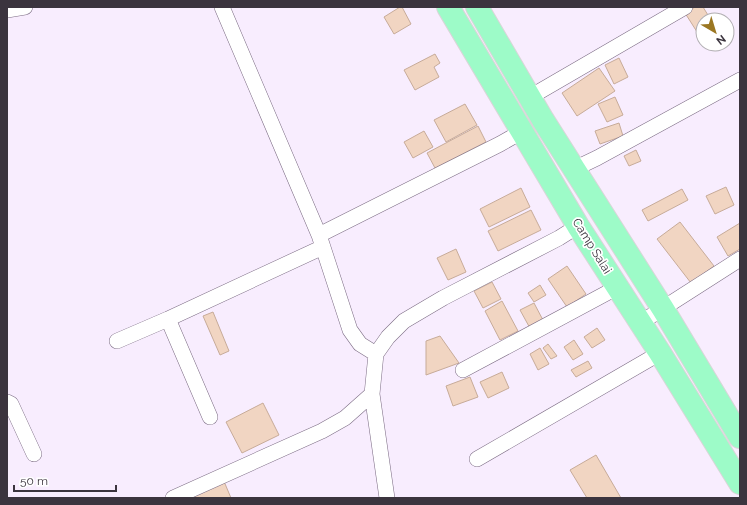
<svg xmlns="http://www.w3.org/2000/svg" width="747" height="505" viewBox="0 0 747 505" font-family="Raleway,sans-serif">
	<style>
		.building { fill: #f1d5c2; stroke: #c7ab99 }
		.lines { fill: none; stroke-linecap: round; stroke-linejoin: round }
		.street-casing { stroke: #7c6c84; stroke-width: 16 }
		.primary-casing { stroke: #d8d6d8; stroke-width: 24 }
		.street { stroke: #fff; stroke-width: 15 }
		.primary { stroke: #9dfbc8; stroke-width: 22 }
		.labels { text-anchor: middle; stroke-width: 3.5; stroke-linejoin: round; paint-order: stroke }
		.street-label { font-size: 12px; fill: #3b343e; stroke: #fff }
	</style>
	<rect width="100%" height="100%" fill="#f8edfe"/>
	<path class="building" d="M 400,7 L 402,7 L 411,24 L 394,34 L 384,17 Z
		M 695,7 L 703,7 L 711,20 L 703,20 L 703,32 L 699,35 L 685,13 Z
		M 435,54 L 440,63 L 434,67 L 439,77 L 415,90 L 404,70 Z
		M 619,58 L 628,77 L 614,84 L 605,65 Z
		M 599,68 L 615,91 L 577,116 L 562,93 Z
		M 615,97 L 623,115 L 607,122 L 598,104 Z
		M 465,104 L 477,125 L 446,142 L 434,120 Z
		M 619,123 L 623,136 L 600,144 L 595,131 Z
		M 478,126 L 486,142 L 435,168 L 427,153 Z
		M 424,131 L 433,147 L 413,158 L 404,142 Z
		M 636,150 L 641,161 L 629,166 L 624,156 Z
		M 726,187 L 734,205 L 715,214 L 706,196 Z
		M 521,188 L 530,207 L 489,227 L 480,209 Z
		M 682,189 L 688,200 L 648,221 L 642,210 Z
		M 531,210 L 541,230 L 498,251 L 488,231 Z
		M 680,222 L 714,266 L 691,283 L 657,239 Z
		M 740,223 L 740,249 L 728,256 L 717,237 Z
		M 456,249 L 466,272 L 448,280 L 437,258 Z
		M 567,266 L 586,294 L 567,307 L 548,279 Z
		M 492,282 L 501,299 L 483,308 L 474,291 Z
		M 540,285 L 546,295 L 534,302 L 528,293 Z
		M 502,301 L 518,331 L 500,340 L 485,311 Z
		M 534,303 L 544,322 L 531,330 L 520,310 Z
		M 213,312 L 229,351 L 220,355 L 203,316 Z
		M 597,328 L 605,340 L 592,348 L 584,337 Z
		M 440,336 L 459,363 L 426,375 L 426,341 Z
		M 574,340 L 583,354 L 573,360 L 564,347 Z
		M 548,344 L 557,356 L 551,359 L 543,348 Z
		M 540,348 L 549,364 L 538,370 L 530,354 Z
		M 588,361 L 592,368 L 576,377 L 571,370 Z
		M 502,372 L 509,388 L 488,398 L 480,382 Z
		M 470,377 L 478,397 L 453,406 L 446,386 Z
		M 263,403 L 279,435 L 242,453 L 226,422 Z
		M 596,455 L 621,498 L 587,498 L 570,470 Z
		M 223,479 L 231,498 L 187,498 Z"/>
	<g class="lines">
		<defs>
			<path id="street" d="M 222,7 L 319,235
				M 7,10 L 25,7
				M 530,97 L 685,7
				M 574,169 L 597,158 L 740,80
				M 168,319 L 210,417
				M 640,323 L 740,259
				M 117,341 L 168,319 L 323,247
				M 376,354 L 360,344 L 350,330 L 319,235 L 500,144 L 521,132
				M 463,370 L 618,287
				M 7,402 L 11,404 L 34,454
				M 477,459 L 660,353
				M 173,498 L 322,431 L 345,418 L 372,394
				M 387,498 L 372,394 L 376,354 L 388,337 L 404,321 L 443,298 L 559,238 L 578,226"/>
			<path id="primary" d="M 448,7 L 578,226 L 660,353 L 740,483
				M 477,7 L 543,120 L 663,309 L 740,437"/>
		</defs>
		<use href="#street" class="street-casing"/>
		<use href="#primary" class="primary-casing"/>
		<use href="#street" class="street"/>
		<use href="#primary" class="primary"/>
	</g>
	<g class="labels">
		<g class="street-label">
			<text transform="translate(592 246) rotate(58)" y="4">Camp Salai</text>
		</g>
	</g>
	<rect width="747" height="505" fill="none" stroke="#3b343e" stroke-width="16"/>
	<g transform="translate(715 32) rotate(142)"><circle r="19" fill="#ffffff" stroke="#b1aeb2"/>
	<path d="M0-3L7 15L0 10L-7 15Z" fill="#9b7722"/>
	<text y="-6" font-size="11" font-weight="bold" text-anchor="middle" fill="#3b343e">N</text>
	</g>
	<path d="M14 485v6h102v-6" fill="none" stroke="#3b343e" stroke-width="2"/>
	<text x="20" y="485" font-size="12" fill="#3b343e" stroke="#ffffff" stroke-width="3" paint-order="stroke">50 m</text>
</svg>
